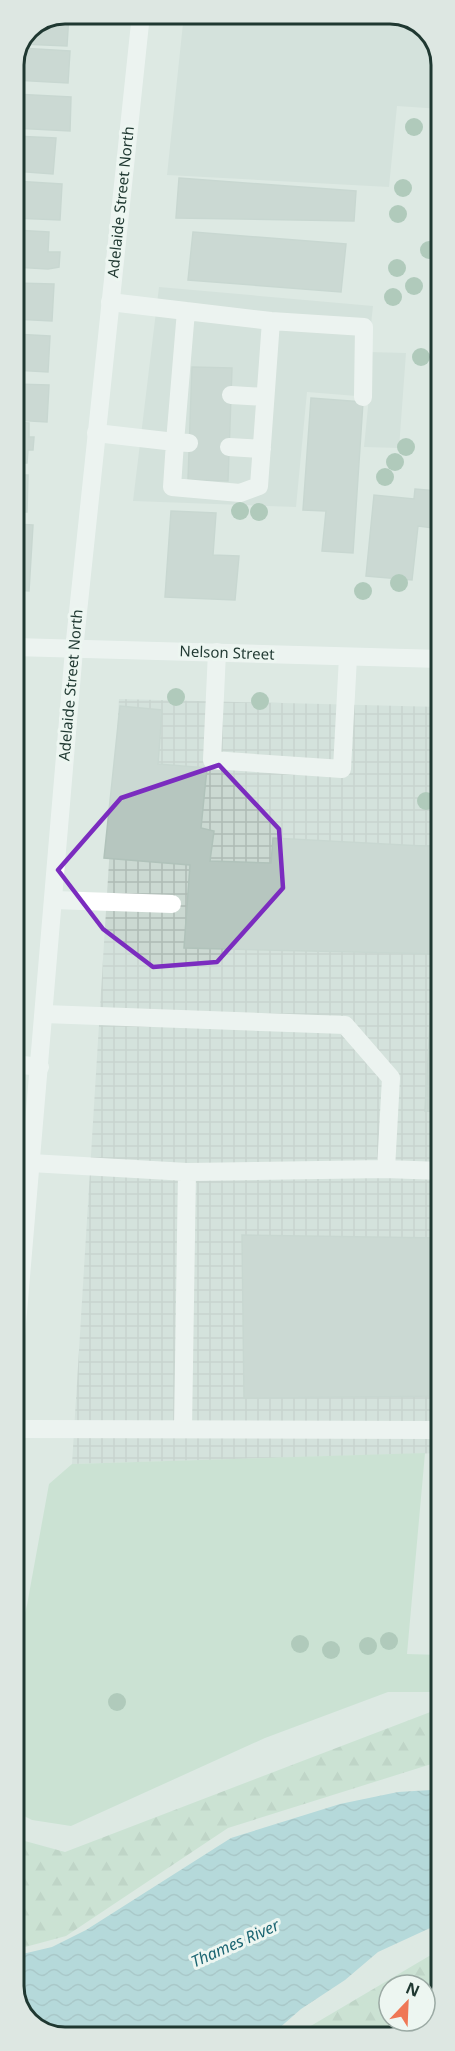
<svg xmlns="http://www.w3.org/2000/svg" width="455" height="2051" viewBox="0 0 455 2051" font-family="'Noto Sans',sans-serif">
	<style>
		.built { fill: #cbd9d2 }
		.industrial { fill: url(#industrial-grid) }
		.grass { fill: #b6dabf }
		.forest { fill: url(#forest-firs); fill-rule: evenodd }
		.water { fill: url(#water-waves) }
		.building { fill: #b6c6bf; stroke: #b0c2ba; stroke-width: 1.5 }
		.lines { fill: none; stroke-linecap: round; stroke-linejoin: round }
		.service { stroke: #fff; stroke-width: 18 }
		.minor { stroke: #fff; stroke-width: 18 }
		.secondary { stroke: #fff; stroke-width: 18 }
		.tree { fill: #7ba58b }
		.marked { fill: none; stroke: #7b2cbf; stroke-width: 4.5; stroke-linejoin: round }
		.labels { text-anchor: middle; stroke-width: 6; stroke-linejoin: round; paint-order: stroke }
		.street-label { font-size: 15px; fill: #1f3831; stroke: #edf6f1 }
		.water-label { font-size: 16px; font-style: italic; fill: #1b6572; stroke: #edf6f1 }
		.rim { fill: none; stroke: #1f3831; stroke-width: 3 }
	</style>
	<defs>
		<pattern id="industrial-grid" width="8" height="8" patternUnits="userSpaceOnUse" patternTransform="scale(1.5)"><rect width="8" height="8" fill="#cbd9d2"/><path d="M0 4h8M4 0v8" fill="none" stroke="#aebbb5"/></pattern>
		<pattern id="forest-firs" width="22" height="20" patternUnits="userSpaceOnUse" patternTransform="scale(1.5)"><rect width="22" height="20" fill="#b6dabf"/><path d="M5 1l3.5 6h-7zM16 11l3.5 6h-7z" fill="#9cbca5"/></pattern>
		<pattern id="water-waves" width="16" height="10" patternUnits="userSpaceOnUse" patternTransform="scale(1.5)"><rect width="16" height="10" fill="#85c5ce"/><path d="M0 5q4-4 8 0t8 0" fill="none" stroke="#6ca1a8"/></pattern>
	</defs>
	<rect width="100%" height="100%" fill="#dde9e3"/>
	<path class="built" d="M 184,14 L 397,14 L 426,28 L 441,58 L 441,109 L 397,106 L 389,187 L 167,175 Z
		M 159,287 L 373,306 L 368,352 L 406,353 L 399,448 L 364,447 L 369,397 L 307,392 L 296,507 L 133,501 Z"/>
	<path class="industrial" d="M 119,699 L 441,707 L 441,1453 L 72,1464 Z"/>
	<path class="grass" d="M 425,1453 L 407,1654 L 441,1655 L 441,1692 L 388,1692 L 265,1738 L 71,1826 L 32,1820 L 14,1811 L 14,1657 L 27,1605 L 49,1484 L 72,1464 Z"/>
	<path class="forest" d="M 433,1711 L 441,1712 L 441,1761 L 228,1828 L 66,1936 L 14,1950 L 14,1838 L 65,1852 Z
		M 441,1949 L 441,1987 L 429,2020 L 397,2037 L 292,2037 ZM 389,1985 L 425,1985 L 425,2021 L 389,2021 Z"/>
	<path class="water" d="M 441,1785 L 441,1923 L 378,1952 L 345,1980 L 301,2009 L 269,2037 L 58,2037 L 29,2023 L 14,1993 L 14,1956 L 52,1947 L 86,1930 L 231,1838 L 340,1804 L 398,1792 L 431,1790 Z"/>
	<path class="building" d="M 64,14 L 69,14 L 67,46 L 22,44 L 29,28 Z
		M 20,48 L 70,51 L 68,83 L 14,80 L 14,64 Z
		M 14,94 L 71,97 L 70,131 L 14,128 Z
		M 14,136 L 56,138 L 53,174 L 14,171 Z
		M 179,178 L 356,191 L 354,221 L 176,218 Z
		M 14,181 L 62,184 L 60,220 L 14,218 Z
		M 14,230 L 49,232 L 48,252 L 60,252 L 59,267 L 48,269 L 14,267 Z
		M 193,232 L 346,244 L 341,292 L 188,280 Z
		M 14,283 L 54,284 L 52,321 L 14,319 Z
		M 14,334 L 50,336 L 48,372 L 14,370 Z
		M 192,367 L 232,368 L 228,481 L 188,480 Z
		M 14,384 L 49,385 L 47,422 L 14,420 Z
		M 311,398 L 363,402 L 353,553 L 322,551 L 326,511 L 303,510 Z
		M 14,422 L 29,423 L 29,437 L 34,437 L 33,450 L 28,450 L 27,463 L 14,463 Z
		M 14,475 L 28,475 L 27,512 L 14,512 Z
		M 415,489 L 437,491 L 433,528 L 418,526 L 412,580 L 366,576 L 374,495 L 414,499 Z
		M 171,511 L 216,513 L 213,555 L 239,556 L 235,600 L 165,597 Z
		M 14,524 L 33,525 L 29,591 L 14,590 Z
		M 120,706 L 162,710 L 158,764 L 207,768 L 201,828 L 214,831 L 210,861 L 271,863 L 273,838 L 441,847 L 441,954 L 184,948 L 190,865 L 104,858 Z
		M 431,1004 L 441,1004 L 441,1112 L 425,1111 Z
		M 242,1235 L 441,1238 L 441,1396 L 244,1398 Z"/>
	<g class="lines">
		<path class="service" d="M 186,311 L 271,321 L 364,327 L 363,397
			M 231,395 L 265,397
			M 96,433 L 175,442 L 186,311 L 110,302
			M 189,443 L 175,442 L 172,487 L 240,493 L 259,486 L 271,321
			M 229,447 L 262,449
			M 217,652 L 212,760 L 342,769 L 348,657
			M 53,900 L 172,904
			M 44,1014 L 345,1025 L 391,1078 L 386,1169 L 441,1171
			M 14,1064 L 40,1067
			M 31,1163 L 187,1172 L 183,1429
			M 187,1172 L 386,1169
			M 14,1429 L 441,1430"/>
		<path class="minor" d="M 14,647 L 441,659"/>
		<path class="secondary" d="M 14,1359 L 74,650 L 141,14"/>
	</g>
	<g class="tree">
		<circle cx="414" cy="127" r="9"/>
		<circle cx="403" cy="188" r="9"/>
		<circle cx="398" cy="214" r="9"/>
		<circle cx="429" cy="250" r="9"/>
		<circle cx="397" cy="268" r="9"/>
		<circle cx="414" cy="286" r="9"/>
		<circle cx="393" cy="297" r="9"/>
		<circle cx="421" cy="357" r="9"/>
		<circle cx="406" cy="447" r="9"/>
		<circle cx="395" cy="462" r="9"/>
		<circle cx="385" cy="477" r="9"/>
		<circle cx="240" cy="511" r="9"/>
		<circle cx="259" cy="512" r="9"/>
		<circle cx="399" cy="583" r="9"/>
		<circle cx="363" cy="591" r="9"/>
		<circle cx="176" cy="697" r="9"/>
		<circle cx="260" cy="701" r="9"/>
		<circle cx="426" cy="801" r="9"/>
		<circle cx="389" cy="1641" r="9"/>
		<circle cx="300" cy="1644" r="9"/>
		<circle cx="368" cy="1646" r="9"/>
		<circle cx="331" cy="1650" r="9"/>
		<circle cx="117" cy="1702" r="9"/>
	</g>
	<path d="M0 0H455V2051H0ZM 219,765 L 279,829 L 283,888 L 217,962 L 153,967 L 103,929 L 58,870 L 121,798 Z" fill="#dde9e3" fill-opacity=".55" fill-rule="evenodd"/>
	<path class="marked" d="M 219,765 L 279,829 L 283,888 L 217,962 L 153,967 L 103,929 L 58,870 L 121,798 Z"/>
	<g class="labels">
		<g class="street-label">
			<text transform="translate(121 202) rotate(-84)" y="5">Adelaide Street North</text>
			<text transform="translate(227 653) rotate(2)" y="5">Nelson Street</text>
			<text transform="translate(71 685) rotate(-85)" y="5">Adelaide Street North</text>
		</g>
		<g class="water-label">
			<text transform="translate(235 1943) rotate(-24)" y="6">Thames River</text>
		</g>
	</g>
	<path d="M0 0H455V2051H0ZM65 24H390A41 41 0 0 1 431 65V1986A41 41 0 0 1 390 2027H65A41 41 0 0 1 24 1986V65A41 41 0 0 1 65 24Z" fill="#dde7e2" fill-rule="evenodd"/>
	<path class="rim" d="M65 24H390A41 41 0 0 1 431 65V1986A41 41 0 0 1 390 2027H65A41 41 0 0 1 24 1986V65A41 41 0 0 1 65 24Z"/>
	<g transform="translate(407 2003) rotate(23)"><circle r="28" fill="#edf6f1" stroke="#9baaa4" stroke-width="1.5"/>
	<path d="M0-4.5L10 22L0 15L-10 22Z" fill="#ef7755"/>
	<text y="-9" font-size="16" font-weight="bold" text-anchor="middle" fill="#1f3831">N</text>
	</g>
</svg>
